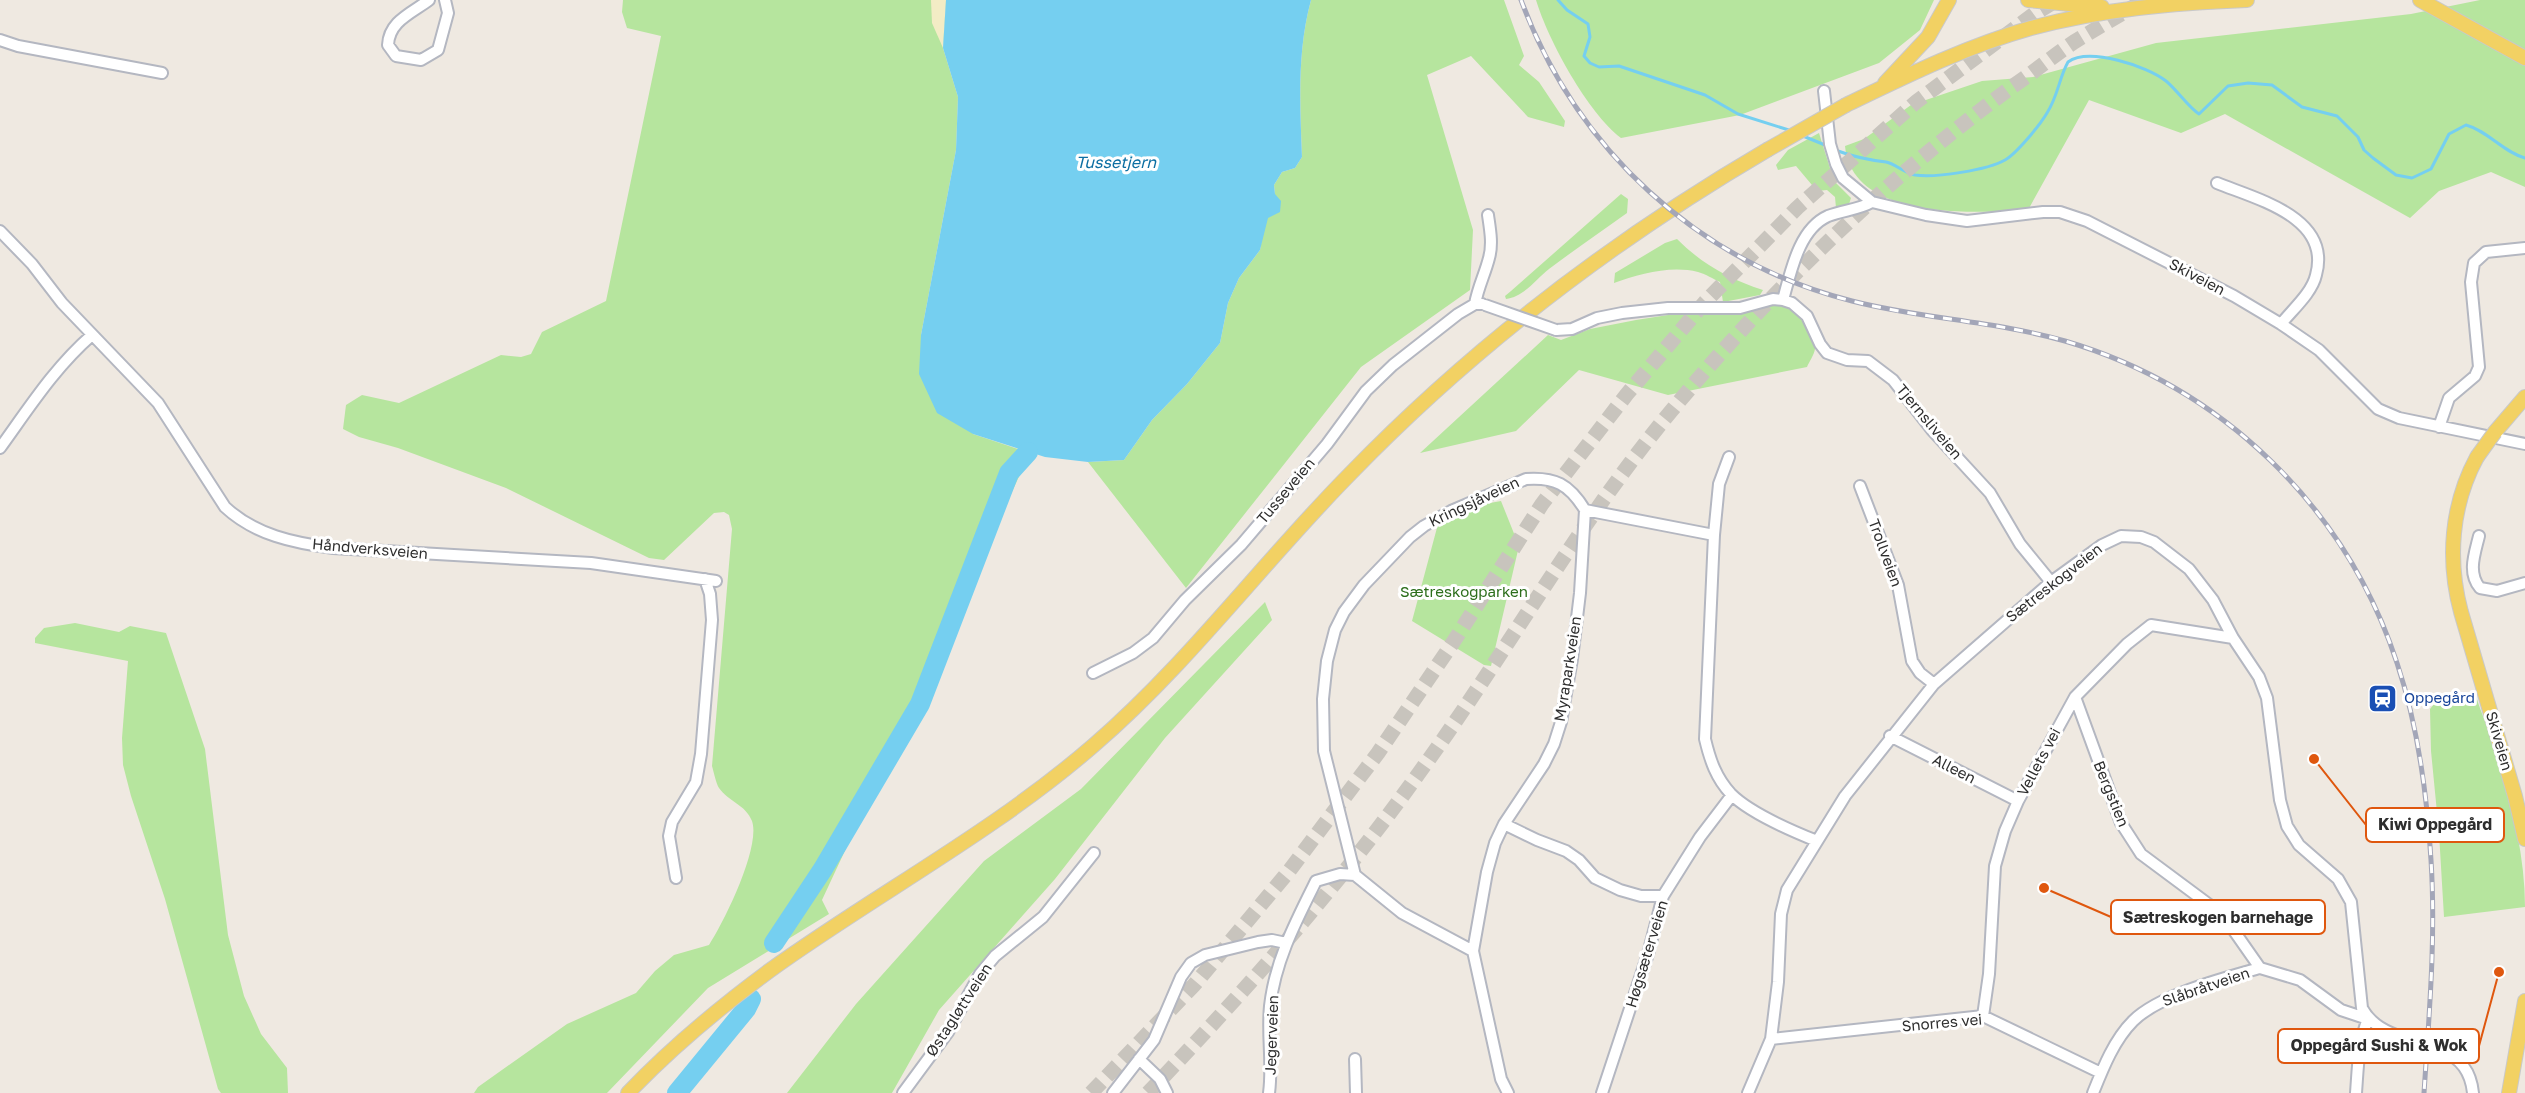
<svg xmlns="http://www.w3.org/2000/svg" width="2525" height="1093" viewBox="0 0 2525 1093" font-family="'Golos Text',sans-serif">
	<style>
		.green { fill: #b6e59e }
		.sand { fill: #f3ecc5 }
		.water { fill: #75cff0 }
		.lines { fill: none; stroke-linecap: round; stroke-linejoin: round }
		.stream { stroke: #75cff0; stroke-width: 3 }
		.river { stroke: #75cff0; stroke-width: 20 }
		.highway-tunnel { stroke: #c8c4bd; stroke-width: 15; stroke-dasharray: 15 8; stroke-linecap: butt }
		.minor-casing { stroke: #b4b7c1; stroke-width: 14 }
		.major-casing { stroke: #c9c9c9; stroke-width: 16 }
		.minor { stroke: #fff; stroke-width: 10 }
		.major { stroke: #f2d163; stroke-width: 14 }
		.rail-casing { stroke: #a3a6b8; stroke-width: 5 }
		.rail { stroke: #fff; stroke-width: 3; stroke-dasharray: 9; stroke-linecap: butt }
		.minor-bridge-casing { stroke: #b4b7c1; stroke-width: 14; stroke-linecap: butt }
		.major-bridge-casing { stroke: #c9c9c9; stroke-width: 16; stroke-linecap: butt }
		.minor-bridge { stroke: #fff; stroke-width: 10 }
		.major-bridge { stroke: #f2d163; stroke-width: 14 }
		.labels { text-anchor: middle; stroke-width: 6; stroke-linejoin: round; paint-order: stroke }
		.street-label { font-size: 15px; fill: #2e2e2e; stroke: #fff }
		.park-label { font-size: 15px; fill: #2c6e1b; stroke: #fff }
		.transit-label { font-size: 15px; fill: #164399; stroke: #fff; text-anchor: start }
		.water-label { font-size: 16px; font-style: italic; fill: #0d6fa3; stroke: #fff }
		.leader { fill: none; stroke: #df570e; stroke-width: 2 }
		.callout-dot { fill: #df570e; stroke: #fff; stroke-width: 2 }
		.callout { fill: #fff; stroke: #df570e; stroke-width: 2 }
		.callout-label { font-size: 16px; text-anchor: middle; font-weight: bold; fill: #2e2e2e }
	</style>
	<rect width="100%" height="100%" fill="#efe9e1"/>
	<path class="green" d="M 623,0 L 946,0 L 943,48 L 958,97 L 956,150 L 921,335 L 973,434 L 1030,453 L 822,900 L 829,914 L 708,988 L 607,1093 L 474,1093 L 478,1087 L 567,1024 L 636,993 L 655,971 L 674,955 L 709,945 C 724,922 761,847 752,821 C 746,805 728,801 719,788 C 716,783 714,773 712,766 L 732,529 L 729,515 L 724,512 L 714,513 L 664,560 L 649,558 L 506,488 L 398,448 L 359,437 L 343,429 L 346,405 L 362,395 L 399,403 L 501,355 L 521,357 L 531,354 L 542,332 L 606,301 L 661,36 L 627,28 L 622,12 Z
		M 1311,0 L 1504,0 L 1524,56 L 1519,65 L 1539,82 L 1565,121 L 1564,127 L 1528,117 L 1471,56 L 1427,75 L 1473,230 L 1470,290 L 1361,367 L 1186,588 L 1088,462 L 1124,460 L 1152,420 L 1187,384 L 1220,343 L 1228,303 L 1239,278 L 1260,250 L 1264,227 L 1275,194 L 1274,185 L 1282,172 L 1295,168 L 1302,157 C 1300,105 1297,51 1311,0 Z
		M 1536,0 L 1934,0 L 1920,30 L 1879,63 L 1740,115 L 1621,138 C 1588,113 1548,40 1536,0 Z
		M 2480,0 L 2525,0 L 2525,187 L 2491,172 L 2439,191 L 2410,218 L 2225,114 L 2181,133 L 2089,100 L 2028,210 C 1975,213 1852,221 1845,146 L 1864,139 L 1911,105 L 1982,81 L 2033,77 L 2156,43 L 2411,14 Z
		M 1819,133 L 1834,181 L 1851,198 L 1848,207 L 1836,208 L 1835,197 L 1827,190 L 1817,191 L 1796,166 L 1778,170 L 1776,165 L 1788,150 Z
		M 1621,194 L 1628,199 L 1627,213 C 1601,232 1574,250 1549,269 C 1536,279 1524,297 1506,299 L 1505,296 L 1511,291 Z
		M 1677,239 C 1702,264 1729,279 1763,290 L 1760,295 L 1723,302 L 1720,282 C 1713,279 1706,274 1698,272 C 1671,265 1639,274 1614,283 L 1615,273 L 1665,243 Z
		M 1772,304 L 1788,305 C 1799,315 1817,333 1815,349 C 1814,355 1809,362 1807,367 L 1668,395 L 1579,370 L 1516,431 L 1420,453 L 1548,335 L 1561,340 L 1590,329 L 1636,320 L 1668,315 L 1726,315 Z
		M 1489,501 L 1490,503 L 1501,501 L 1519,546 L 1491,666 L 1484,665 L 1412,621 L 1438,524 Z
		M 1265,602 L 1272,620 L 1165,738 L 1055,879 L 939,1010 L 892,1093 L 787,1093 L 856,1004 L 984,861 L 1081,789 Z
		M 75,623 L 119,632 L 130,626 L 166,633 L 205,749 L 228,935 L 244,996 L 261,1034 L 287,1068 L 288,1093 L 221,1093 L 218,1089 L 165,899 L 131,796 L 123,765 L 122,738 L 128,661 L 35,643 L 35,638 L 44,628 Z
		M 2476,696 C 2482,717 2492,735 2498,757 C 2512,806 2525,856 2525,907 L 2444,917 L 2439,833 L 2431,751 L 2430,709 L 2434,704 L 2447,700 L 2465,697 L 2471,699 Z"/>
	<path class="sand" d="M 931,0 L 946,0 L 943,48 L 932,23 Z"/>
	<path class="water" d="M 946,0 L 1311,0 C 1297,51 1300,105 1302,157 L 1295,168 L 1282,172 L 1274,185 L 1275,194 L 1281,201 L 1280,212 L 1268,218 L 1260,250 L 1239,278 L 1228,303 L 1220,343 L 1187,384 L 1152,420 L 1124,460 L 1088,462 L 1045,457 L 973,434 L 937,413 L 919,374 L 921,335 L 956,150 L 958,97 L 943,48 Z"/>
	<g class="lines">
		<path class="stream" d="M 1558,0 L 1567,10 L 1588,24 L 1590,37 L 1584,56 L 1590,63 L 1599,67 L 1619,66 L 1705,95 L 1738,114 L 1792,131
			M 1803,136 L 1825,145
			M 1838,151 C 1854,157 1869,160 1886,162 C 1896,164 1904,173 1915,175 C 1935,178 1988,170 2005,160 C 2016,154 2040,125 2047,113 C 2058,96 2059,78 2068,62 C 2089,47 2147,66 2166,81 C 2177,90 2189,108 2199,114 L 2228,86 L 2248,83 L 2272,85 L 2302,107 L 2337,116 L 2358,137 L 2364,150 L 2373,158 L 2396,175 L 2412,178 L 2431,169 L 2449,134 L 2466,125 C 2488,131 2503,152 2525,158"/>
		<path class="river" d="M 774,943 L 823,869 L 920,704 L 1009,473 L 1028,452
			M 677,1093 L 746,1009 L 751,999"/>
		<path class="highway-tunnel" d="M 1091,1093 L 1194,985 L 1289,871 L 1378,753 L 1452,644 L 1542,504 L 1627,394 L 1705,302 L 1797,208 L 1916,102 L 2034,14 L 2057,0
			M 1148,1093 C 1244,992 1338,887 1419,773 C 1506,654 1577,524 1672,410 C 1772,289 1886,179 2013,86 C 2034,72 2053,56 2074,42 C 2097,28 2121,14 2145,0"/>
		<defs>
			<path id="minor" d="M 429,0 C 412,13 389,21 388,45 L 396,56 L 421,60 L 438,50 L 448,13 L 445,0
				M 0,40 L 18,46 L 162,73
				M 1824,91 L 1830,144 L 1836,164 L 1843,178 L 1872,202 L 1926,215 L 1967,221 L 2043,212 L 2060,212 L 2087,221 L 2234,296 L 2281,324 L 2319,350 L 2378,409 L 2399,418 L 2525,444
				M 2217,183 C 2256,199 2332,217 2316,275 C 2312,293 2292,310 2281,324
				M 0,231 L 32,264 L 62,303 L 158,403 L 225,507 C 255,535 294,543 333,548 L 591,563 L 716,581
				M 1783,300 C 1791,271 1799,229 1828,216 C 1843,210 1858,210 1872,202
				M 1482,304 L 1475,304 C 1478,287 1485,274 1489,258 C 1493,244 1490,229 1488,215
				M 1556,330 L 1572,329 L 1597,318 L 1622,313 L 1668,308 L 1740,308 L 1773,299 L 1783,300 L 1792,303 L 1807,316 L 1820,344 L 1827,353 L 1847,360 L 1868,361 L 1893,380 L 1932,430 L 1990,493 L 2020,544 L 2051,582
				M 2439,427 L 2449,398 L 2475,376 L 2479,367 L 2471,282 L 2474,263 L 2486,252 L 2525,248
				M 0,448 C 29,408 55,367 92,335
				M 1729,457 L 1719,484 L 1714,535 L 1705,739 C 1710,760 1716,778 1731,794 C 1749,812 1792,831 1817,841
				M 1860,486 L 1898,585 L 1912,661 L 1920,673 L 1934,684
				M 2479,536 C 2475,553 2467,573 2480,588 L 2497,591 L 2525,583
				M 1093,673 L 1133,653 L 1153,638 L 1185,600 L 1241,545 L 1327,444 L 1366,391 L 1393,365 L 1458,314 L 1475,304
				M 2075,697 L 2121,823 L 2141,854 L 2215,909 L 2232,928 L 2260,968 L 2300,980 L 2341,1010 L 2368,1019
				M 1890,736 L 2018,801
				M 1504,824 L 1537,840 L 1566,851 L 1579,860 L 1595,878 L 1620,890 L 1641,896 L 1663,896
				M 676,878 L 669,836 L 672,822 L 696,782 L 701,754 L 712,620 L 710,594 L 705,579
				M 1473,951 L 1402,913 L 1355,875 L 1324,751 L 1323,699 L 1327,661 L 1335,630 L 1344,612 L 1364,585 L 1410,537 L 1424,526 L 1451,511 L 1526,479 C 1555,477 1569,484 1585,510 L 1714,535
				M 1983,1016 L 1989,974 L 1995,866 L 2005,831 L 2018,801 L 2075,697 L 2127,644 L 2151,625 L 2233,638
				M 1771,1039 L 1983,1016 L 2101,1073
				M 2442,1051 C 2461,1058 2471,1073 2473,1093
				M 1139,1059 L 1160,1079 L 1167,1093
				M 1355,1059 L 1356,1093
				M 903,1093 L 948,1032 L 980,974 L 995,956 L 1043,917 L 1094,853
				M 1113,1093 L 1154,1040 L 1181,977 L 1191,963 L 1205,955 L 1258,942 L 1272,940 L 1286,943
				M 1269,1093 C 1273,1064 1267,1035 1270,1006 C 1275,961 1296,921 1316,881 L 1340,874 L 1355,875
				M 1508,1093 L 1501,1079 L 1473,951 L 1487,872 L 1495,843 L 1504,824 L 1544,764 L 1554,744 L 1561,722 L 1572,659 L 1580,593 L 1585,510
				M 1602,1093 L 1648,954 L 1663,896 L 1700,837 L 1732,795
				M 1748,1093 L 1771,1039 L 1778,982 L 1781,914 L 1787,890 L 1845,796 L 1934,684 L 2051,582 L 2102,545 L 2121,536 L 2141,537 L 2154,542 L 2189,569 L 2213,600 L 2233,638 L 2259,677 L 2267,698 L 2280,800 L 2287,826 L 2299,845 L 2338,879 L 2351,902 L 2362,1008 C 2371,1025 2387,1032 2404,1038
				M 2093,1093 C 2103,1068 2114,1040 2133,1021 C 2159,995 2224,978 2260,968
				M 2356,1093 C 2358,1067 2358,1043 2368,1019"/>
			<path id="major" d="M 2028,0 L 2102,7
				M 2420,0 L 2525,58
				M 1885,83 L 1928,37 L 1949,0
				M 1846,105 C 1906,76 1967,46 2031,28 C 2102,9 2174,3 2247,0
				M 2495,432 L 2525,397
				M 2477,457 C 2451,505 2447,560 2461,612 L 2515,796 L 2525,839
				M 628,1093 C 671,1048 719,1008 769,971 C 876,894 994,832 1094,745 C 1188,664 1263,562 1350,474 C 1473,347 1615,239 1767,150
				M 2509,1093 L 2525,1001"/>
		</defs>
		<use href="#minor" class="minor-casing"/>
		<use href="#major" class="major-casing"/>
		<use href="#minor" class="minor"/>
		<use href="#major" class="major"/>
		<defs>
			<path id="rail" d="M 1521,0 C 1576,148 1697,262 1852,301 C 1922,319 1995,321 2065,341 C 2222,387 2346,507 2397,663 C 2418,726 2427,794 2431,860 C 2436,938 2429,1016 2424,1093"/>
		</defs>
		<use href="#rail" class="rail-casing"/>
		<use href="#rail" class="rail"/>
		<defs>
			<path id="minor-bridge" d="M 1485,305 L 1556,330
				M 2404,1038 L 2442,1051"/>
			<path id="major-bridge" d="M 1767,150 L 1846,105
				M 2477,457 L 2495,432"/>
		</defs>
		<use href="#minor-bridge" class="minor-bridge-casing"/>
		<use href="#major-bridge" class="major-bridge-casing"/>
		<use href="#minor-bridge" class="minor-bridge"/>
		<use href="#major-bridge" class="major-bridge"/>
	</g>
	<defs>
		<symbol id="station-square" viewBox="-11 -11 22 22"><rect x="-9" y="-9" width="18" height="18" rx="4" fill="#1a4fb4" stroke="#fff"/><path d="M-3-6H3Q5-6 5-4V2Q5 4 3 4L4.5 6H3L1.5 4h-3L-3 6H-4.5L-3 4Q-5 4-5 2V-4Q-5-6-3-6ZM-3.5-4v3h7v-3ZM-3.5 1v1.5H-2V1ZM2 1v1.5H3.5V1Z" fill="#fff"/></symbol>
	</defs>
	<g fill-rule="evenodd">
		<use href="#station-square" x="2366" y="682" width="33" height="33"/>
	</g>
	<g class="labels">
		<g class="street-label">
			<text transform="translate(2197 277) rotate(28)" y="5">Skiveien</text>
			<text transform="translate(1929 422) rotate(50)" y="5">Tjernsliveien</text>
			<text transform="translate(1286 491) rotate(-50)" y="5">Tusseveien</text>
			<text transform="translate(1474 502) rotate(-25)" y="5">Kringsjåveien</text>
			<text transform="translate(370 549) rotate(5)" y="5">Håndverksveien</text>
			<text transform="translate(1885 553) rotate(70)" y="5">Trollveien</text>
			<text transform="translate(2054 583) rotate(-38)" y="5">Sætreskogveien</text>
			<text transform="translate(1568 669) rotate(-81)" y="5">Myraparkveien</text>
			<text transform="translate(2499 741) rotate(74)" y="5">Skiveien</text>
			<text transform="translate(2039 762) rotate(-62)" y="5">Vellets vei</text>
			<text transform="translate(1954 769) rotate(27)" y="5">Alleen</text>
			<text transform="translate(2111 794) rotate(68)" y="5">Bergstien</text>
			<text transform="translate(1647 954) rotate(-73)" y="5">Høgsæterveien</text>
			<text transform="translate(2206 987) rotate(-19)" y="5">Slåbråtveien</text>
			<text transform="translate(959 1010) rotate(-57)" y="5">Østagløttveien</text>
			<text transform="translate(1942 1023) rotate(-5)" y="5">Snorres vei</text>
			<text transform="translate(1272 1035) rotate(-88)" y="5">Jegerveien</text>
		</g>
		<g class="park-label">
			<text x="1464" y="597">Sætreskogparken</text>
		</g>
		<g class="transit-label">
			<text x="2404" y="703">Oppegård</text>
		</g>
		<g class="water-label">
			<text x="1116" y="168">Tussetjern</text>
		</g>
	</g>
	<path class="leader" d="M2314 759L2366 825M2044 888L2111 917M2499 972L2479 1046"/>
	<g class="callout-dot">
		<circle cx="2314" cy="759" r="6"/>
		<circle cx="2044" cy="888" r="6"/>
		<circle cx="2499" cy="972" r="6"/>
	</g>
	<g class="callout">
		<rect x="2366" y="808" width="138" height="34" rx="6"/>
		<rect x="2111" y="900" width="214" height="34" rx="6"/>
		<rect x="2278" y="1029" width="201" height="34" rx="6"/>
	</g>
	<g class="callout-label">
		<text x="2435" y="830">Kiwi Oppegård</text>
		<text x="2218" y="923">Sætreskogen barnehage</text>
		<text x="2379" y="1051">Oppegård Sushi &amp; Wok</text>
	</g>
</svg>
